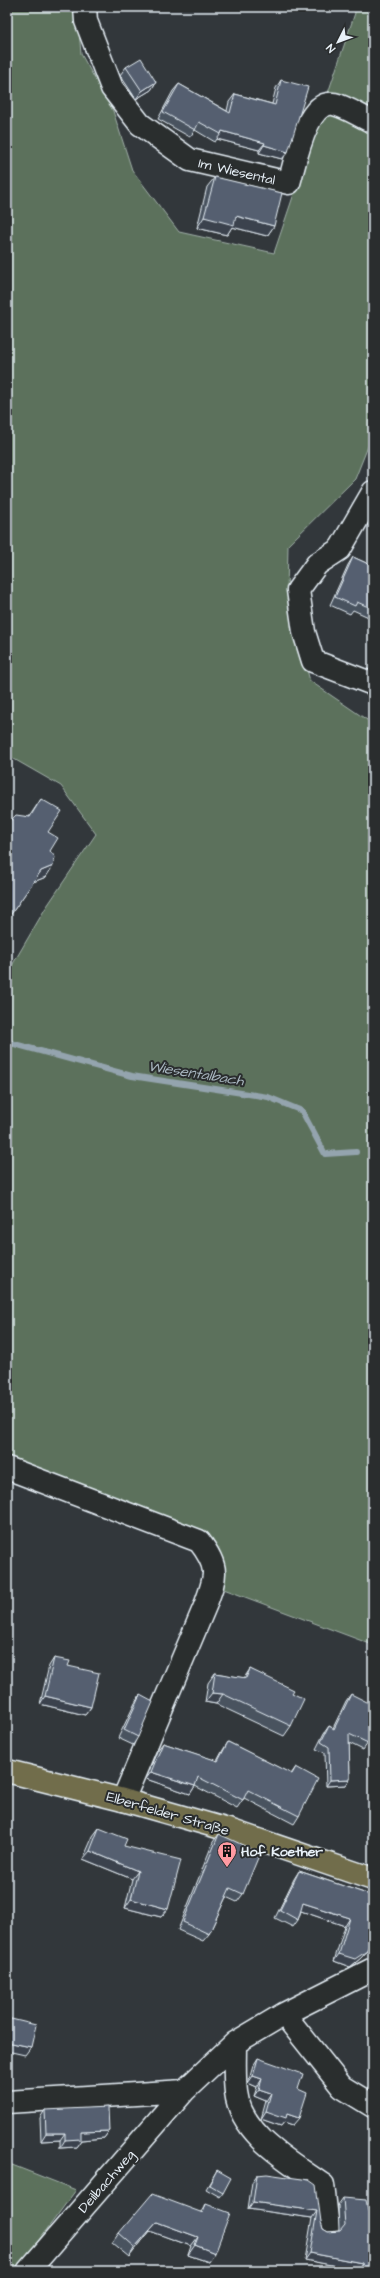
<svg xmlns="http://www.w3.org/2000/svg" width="380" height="2278" viewBox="0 0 380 2278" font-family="'Architects Daughter',sans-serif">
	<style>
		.green { fill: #5c715c; stroke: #a2b1aa }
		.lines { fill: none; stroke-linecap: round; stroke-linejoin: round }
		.stream { stroke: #94a4ae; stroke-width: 6 }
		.minor-casing { stroke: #e8f1f8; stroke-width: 25 }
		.major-casing { stroke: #e8f1f8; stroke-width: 25 }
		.minor { stroke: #2a2d2e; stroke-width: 22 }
		.major { stroke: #716d4b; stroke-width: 22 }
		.wall { fill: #48525f; stroke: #e8f1f8 }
		.shaded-wall { fill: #3b424e; stroke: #e8f1f8 }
		.building { fill: #545f6f; stroke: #e8f1f8 }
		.labels { text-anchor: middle; stroke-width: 4; stroke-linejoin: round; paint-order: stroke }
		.street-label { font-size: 14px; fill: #e8f1f8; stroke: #2a2d2e }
		.poi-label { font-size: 14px; font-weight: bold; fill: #e8f1f8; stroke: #2a2d2e; text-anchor: start }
		.water-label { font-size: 15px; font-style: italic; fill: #a9b7c1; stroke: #2a2d2e }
	</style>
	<rect width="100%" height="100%" fill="#32373b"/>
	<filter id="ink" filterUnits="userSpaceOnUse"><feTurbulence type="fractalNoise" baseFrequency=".025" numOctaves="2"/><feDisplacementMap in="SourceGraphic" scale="8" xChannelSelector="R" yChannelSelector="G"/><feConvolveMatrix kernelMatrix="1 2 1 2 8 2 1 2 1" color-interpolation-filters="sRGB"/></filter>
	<g filter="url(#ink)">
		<path class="green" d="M 7,7 L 77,7 L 81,54 L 113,111 L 132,170 L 179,232 L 274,253 L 355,13 L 353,7 L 373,7 L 373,434 L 355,479 L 288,545 L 287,595 L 310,681 L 373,724 L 373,1645 L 221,1588 L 196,1546 L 7,1477 L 7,974 L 45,909 L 96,834 L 61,786 L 7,755 Z
			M 7,2163 L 76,2190 L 16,2271 L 7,2271 Z"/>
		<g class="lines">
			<path class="stream" d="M 7,1042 L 132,1076 L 268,1097 L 302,1111 L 325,1154 L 356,1152"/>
			<defs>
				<path id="minor" d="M 85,7 L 86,21 L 112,88 L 140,124 L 190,160 L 289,183 C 295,164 306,99 334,104 C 347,107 361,117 373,122
					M 373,492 L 340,549 L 317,564 L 298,590 L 304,632 L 313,661 L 373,684
					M 7,1468 L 199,1541 C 220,1568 216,1576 205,1606 L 123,1800
					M 284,2014 L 342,2087 L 373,2106
					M 235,2043 C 235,2059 234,2076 236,2092 C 241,2136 291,2162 323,2185 L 328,2228
					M 7,2102 L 184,2091
					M 28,2271 L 184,2091 L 235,2043 L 284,2014 L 373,1969"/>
				<path id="major" d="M 7,1771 L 123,1800 L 232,1831 L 373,1879"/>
			</defs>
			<use href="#minor" class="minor-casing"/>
			<use href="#major" class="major-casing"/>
			<use href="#minor" class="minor"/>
			<use href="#major" class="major"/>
		</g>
		<path class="wall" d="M 126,67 L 156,82 L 151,90 L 136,99 L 120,75 Z
			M 281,80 L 282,159 L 259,153 L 259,150 L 217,139 L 215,142 L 195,130 L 190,137 L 158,119 L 173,91 L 179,84 L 227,111 L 229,102 L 235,94 L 272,104 L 276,88 Z
			M 215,177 L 274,226 L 267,236 L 232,227 L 227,235 L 197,228 L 207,187 Z
			M 353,557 L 373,566 L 373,619 L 353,610 L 350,614 L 330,605 L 348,565 Z
			M 41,799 L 48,832 L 50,851 L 46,877 L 33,882 L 7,920 L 7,824 L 29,817 Z
			M 54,1658 L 68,1666 L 91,1707 L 85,1715 L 40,1704 L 49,1666 Z
			M 250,1669 L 292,1693 L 291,1726 L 284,1736 L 216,1704 L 205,1702 L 208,1683 L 215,1673 L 244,1678 Z
			M 351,1694 L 368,1743 L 363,1750 L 349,1743 L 350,1779 L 346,1785 L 326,1786 L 325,1753 L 316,1749 L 324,1733 L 329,1726 L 333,1728 L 346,1701 Z
			M 140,1695 L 138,1737 L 133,1745 L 118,1738 L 135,1703 Z
			M 228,1742 L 291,1774 L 296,1767 L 299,1816 L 294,1824 L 244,1798 L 237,1808 L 195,1786 L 190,1794 L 146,1779 L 157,1751 L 163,1743 L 217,1761 L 223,1750 Z
			M 99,1828 L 124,1846 L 168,1909 L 161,1917 L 125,1908 L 132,1879 L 83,1859 L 93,1836 Z
			M 373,1833 L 373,1843 L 370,1842 Z
			M 219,1834 L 243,1894 L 237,1902 L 226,1897 L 209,1934 L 203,1941 L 178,1930 L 213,1842 Z
			M 299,1871 L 373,1896 L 373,1938 L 371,1937 L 367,1951 L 361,1958 L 350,1967 L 334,1961 L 345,1926 L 301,1911 L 298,1920 L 293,1927 L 275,1918 L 294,1879 Z
			M 258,2058 L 298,2089 L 293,2125 L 284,2122 L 281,2126 L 261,2119 L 266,2101 L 254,2096 L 257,2087 L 248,2083 L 253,2066 Z
			M 45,2110 L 109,2131 L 104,2138 L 81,2140 L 76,2147 L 60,2148 L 60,2140 L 41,2141 L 40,2118 Z
			M 217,2170 L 223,2193 L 220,2197 L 206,2189 Z
			M 257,2175 L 309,2180 L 323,2229 L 328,2232 L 339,2231 L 338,2205 L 343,2198 L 373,2271 L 357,2271 L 357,2270 L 305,2260 L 312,2218 L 248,2209 L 252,2182 Z
			M 206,2204 L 209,2262 L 188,2255 L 191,2246 L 150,2231 L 129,2257 L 112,2243 L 119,2233 L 201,2212 Z"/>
		<path class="shaded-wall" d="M 156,82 L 151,90 L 136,99 L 142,91 Z
			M 222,131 L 265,143 L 259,150 L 217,139 L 221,134 Z
			M 264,145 L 288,152 L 282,159 L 259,153 Z
			M 236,216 L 274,226 L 267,236 L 232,227 L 227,235 L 197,228 L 204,217 Z
			M 53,866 L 46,877 L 33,882 L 41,871 Z
			M 212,1693 L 223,1694 L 216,1704 L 205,1702 Z
			M 45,1696 L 91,1707 L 85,1715 L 40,1704 Z
			M 151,1772 L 195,1786 L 190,1794 L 146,1779 Z
			M 350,1779 L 346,1785 L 326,1786 L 330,1780 Z
			M 373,1838 L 373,1843 L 370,1842 Z
			M 90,1851 L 138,1871 L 132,1879 L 83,1859 Z
			M 131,1899 L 168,1909 L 161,1917 L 125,1908 Z
			M 303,1903 L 350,1918 L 345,1926 L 298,1910 Z
			M 367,1951 L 361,1958 L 350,1967 L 334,1961 L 339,1954 Z
			M 7,2042 L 31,2047 L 25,2055 L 7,2051 Z
			M 253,2076 L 262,2079 L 257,2087 L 248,2083 Z
			M 259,2089 L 271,2093 L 266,2101 L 254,2096 Z
			M 266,2111 L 287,2114 L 299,2118 L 293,2125 L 284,2122 L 281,2126 L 261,2119 Z
			M 109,2131 L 104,2138 L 81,2140 L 76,2147 L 60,2148 L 65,2140 L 81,2132 Z
			M 46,2133 L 65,2133 L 60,2140 L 41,2141 Z
			M 253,2202 L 317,2211 L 312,2218 L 248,2209 Z
			M 157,2222 L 198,2237 L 191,2246 L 150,2231 L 129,2257 L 135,2247 Z
			M 195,2245 L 215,2253 L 209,2262 L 188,2255 Z
			M 310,2253 L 362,2263 L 357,2270 L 305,2260 Z"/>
		<path class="building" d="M 141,58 L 156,82 L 142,91 L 126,67 Z
			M 281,80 L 308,87 L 288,152 L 264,145 L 265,143 L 222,131 L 221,134 L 199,122 L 195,130 L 163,112 L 179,84 L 230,113 L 235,94 L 275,105 Z
			M 215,177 L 282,193 L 274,226 L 236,216 L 234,225 L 204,217 Z
			M 353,557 L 373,566 L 373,609 L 357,602 L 355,606 L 335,597 Z
			M 7,750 L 11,752 L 7,760 Z
			M 41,799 L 62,811 L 48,832 L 58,838 L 50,851 L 55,857 L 53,866 L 41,871 L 7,920 L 7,832 L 8,830 L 7,824 L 16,815 L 30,817 Z
			M 54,1658 L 70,1661 L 68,1666 L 99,1673 L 91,1707 L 45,1696 Z
			M 250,1669 L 294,1690 L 292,1693 L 304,1699 L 291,1726 L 223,1694 L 212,1693 L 215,1673 L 246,1678 Z
			M 351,1694 L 373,1705 L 373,1733 L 368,1743 L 349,1734 L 350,1779 L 330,1780 L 329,1747 L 321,1742 L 329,1726 L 334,1729 Z
			M 140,1695 L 153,1702 L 138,1737 L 124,1730 Z
			M 228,1742 L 292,1774 L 296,1767 L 318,1779 L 299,1816 L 248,1790 L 243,1800 L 198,1777 L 195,1786 L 151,1772 L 163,1743 L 218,1761 Z
			M 99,1828 L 127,1839 L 124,1846 L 181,1860 L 168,1909 L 131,1899 L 138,1871 L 90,1851 Z
			M 219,1834 L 260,1853 L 243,1894 L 230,1888 L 209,1934 L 183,1922 Z
			M 299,1871 L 373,1896 L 373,1931 L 367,1951 L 355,1959 L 339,1954 L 350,1918 L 303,1903 L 298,1920 L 280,1910 Z
			M 7,2018 L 36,2025 L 31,2047 L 7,2042 Z
			M 258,2058 L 303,2074 L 298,2089 L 307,2093 L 299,2118 L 287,2114 L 286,2118 L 266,2111 L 271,2093 L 259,2089 L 262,2079 L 253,2076 Z
			M 108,2107 L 109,2131 L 81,2132 L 81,2139 L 65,2140 L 65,2133 L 46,2133 L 45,2110 Z
			M 217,2170 L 231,2178 L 223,2193 L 209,2185 Z
			M 267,2174 L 309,2180 L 316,2185 L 321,2222 L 323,2229 L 328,2232 L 340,2231 L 345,2225 L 343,2198 L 366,2200 L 371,2225 L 373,2225 L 373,2271 L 364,2271 L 362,2263 L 310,2253 L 317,2211 L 253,2202 L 257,2175 Z
			M 152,2194 L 203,2213 L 206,2204 L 230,2213 L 215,2253 L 195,2245 L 198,2237 L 157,2222 L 135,2247 L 119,2233 Z"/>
	</g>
	<defs>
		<symbol id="building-pin" viewBox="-11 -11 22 30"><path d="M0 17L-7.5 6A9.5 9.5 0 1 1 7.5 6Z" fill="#ff9aa2" stroke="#2a2d2e"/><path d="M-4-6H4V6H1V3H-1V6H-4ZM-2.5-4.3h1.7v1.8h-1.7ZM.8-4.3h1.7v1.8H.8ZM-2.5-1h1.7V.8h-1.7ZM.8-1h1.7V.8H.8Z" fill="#111"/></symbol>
	</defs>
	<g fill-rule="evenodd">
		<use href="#building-pin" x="216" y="1840" width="22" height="30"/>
	</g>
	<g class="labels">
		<g class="street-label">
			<text transform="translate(237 171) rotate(13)" y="5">Im Wiesental</text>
			<text transform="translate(168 1813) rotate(16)" y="5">Elberfelder Straße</text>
			<text transform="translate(106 2181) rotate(-49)" y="5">Deilbachweg</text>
		</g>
		<g class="poi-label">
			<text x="241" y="1856">Hof Koether</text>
		</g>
		<g class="water-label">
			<text transform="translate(196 1073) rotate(9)" y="5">Wiesentalbach</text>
		</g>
	</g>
	<rect width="380" height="2278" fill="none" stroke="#2a2d2e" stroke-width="24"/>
	<rect x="12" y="12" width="356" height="2254" fill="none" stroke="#e8f1f8" stroke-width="1.5" filter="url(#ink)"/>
	<g transform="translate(338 42) rotate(228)" stroke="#2a2d2e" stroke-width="3" paint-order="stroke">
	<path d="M0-3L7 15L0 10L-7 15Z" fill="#e8f1f8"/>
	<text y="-6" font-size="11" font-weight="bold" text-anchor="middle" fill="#e8f1f8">N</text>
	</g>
</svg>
